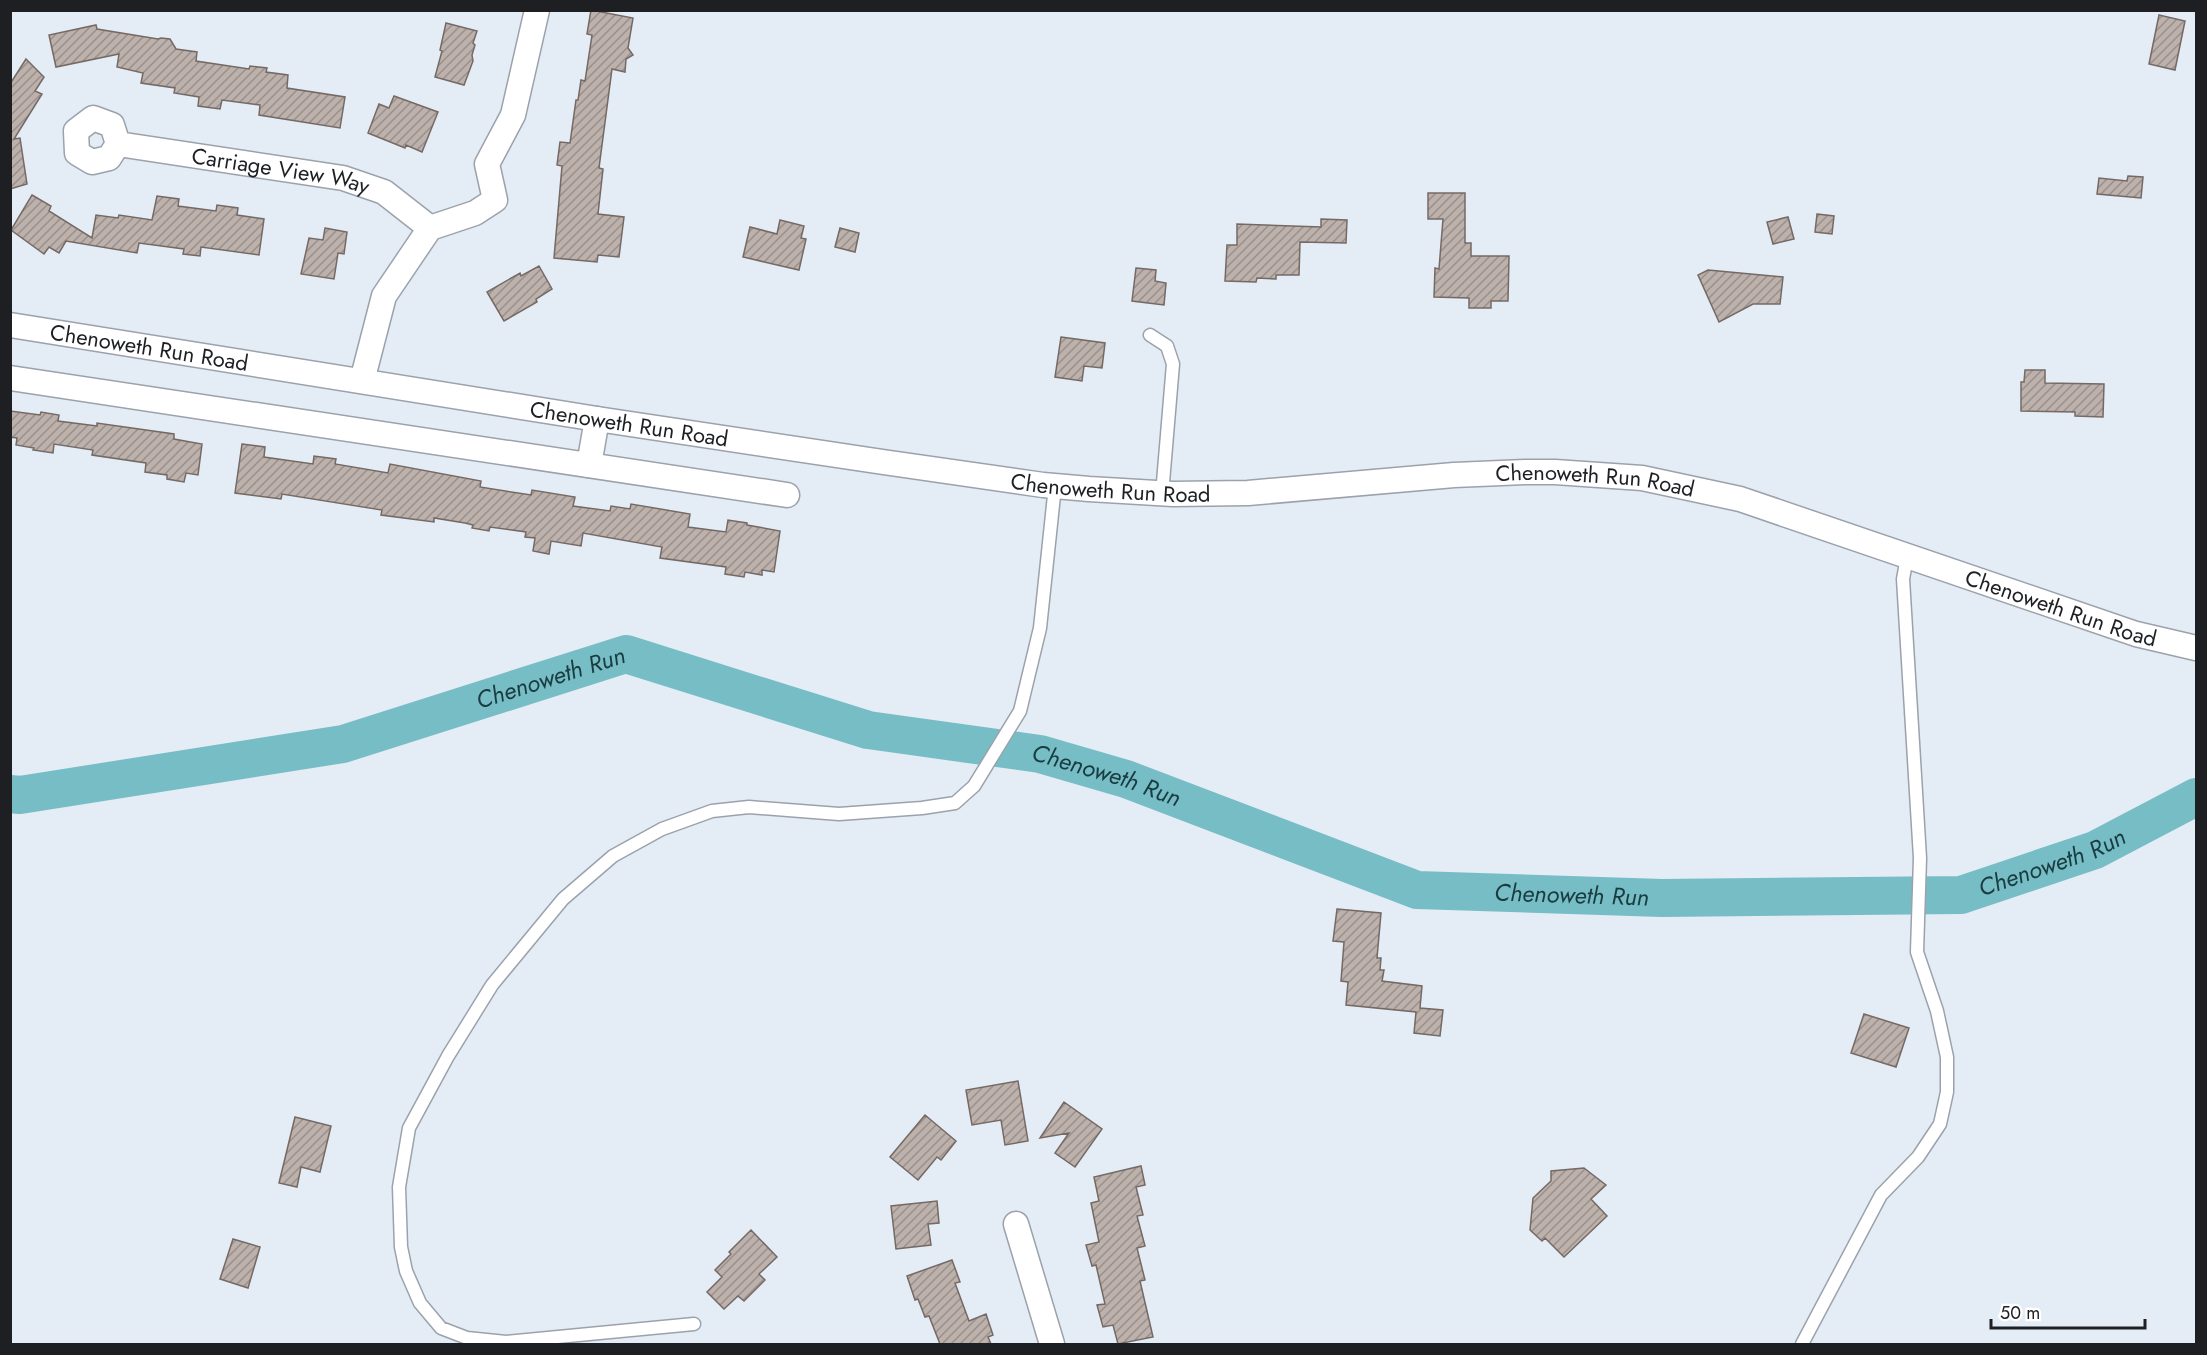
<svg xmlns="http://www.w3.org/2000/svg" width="2207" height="1355" viewBox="0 0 2207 1355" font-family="Jost,sans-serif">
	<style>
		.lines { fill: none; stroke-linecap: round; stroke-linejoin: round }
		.river { stroke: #77bdc6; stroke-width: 38 }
		.building { fill: url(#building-hatch); stroke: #746964; stroke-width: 1.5 }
		.lane-casing { stroke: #9ba2ab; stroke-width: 15 }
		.street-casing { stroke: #9ba2ab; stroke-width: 27 }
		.lane { stroke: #fff; stroke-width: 12 }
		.street { stroke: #fff; stroke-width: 24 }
		.labels { text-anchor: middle; stroke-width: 4.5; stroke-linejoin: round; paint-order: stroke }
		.street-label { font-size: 22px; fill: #1d1f23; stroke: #fff }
		.water-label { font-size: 24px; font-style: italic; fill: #193c40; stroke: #fff }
	</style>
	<defs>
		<pattern id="building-hatch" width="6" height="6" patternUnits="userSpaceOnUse" patternTransform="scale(1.5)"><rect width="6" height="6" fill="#bdb1ac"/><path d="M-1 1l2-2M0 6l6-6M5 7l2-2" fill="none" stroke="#998f8c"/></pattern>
	</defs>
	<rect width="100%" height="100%" fill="#e4ecf5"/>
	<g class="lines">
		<path class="river" id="s1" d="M 10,794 L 20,795 L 343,744 L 626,654 L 868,730 L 1040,754 L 1126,779 L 1417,890 L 1662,898 L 1961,895 L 2095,850 L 2196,797"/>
	</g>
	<path class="building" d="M 591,10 L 633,18 L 628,48 L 633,55 L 626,59 L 625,72 L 612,69 L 599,168 L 603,169 L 598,214 L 624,217 L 619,257 L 598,255 L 597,262 L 554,258 L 562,166 L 557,165 L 560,142 L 570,143 L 576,100 L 578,100 L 581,80 L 585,81 L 592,35 L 587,34 Z
		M 2159,15 L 2185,21 L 2175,70 L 2149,64 Z
		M 446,23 L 477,31 L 473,43 L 475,45 L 472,55 L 473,61 L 464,85 L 435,77 L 442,51 L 440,50 Z
		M 96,25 L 97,29 L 158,39 L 161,38 L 170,39 L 176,49 L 197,52 L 196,61 L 249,69 L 250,66 L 267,68 L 266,72 L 288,75 L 287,88 L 345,97 L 340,128 L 259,115 L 260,105 L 222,100 L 220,109 L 198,106 L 199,97 L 174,93 L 175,88 L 141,83 L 143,73 L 117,67 L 119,54 L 56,67 L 49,35 Z
		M 26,59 L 44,77 L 35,91 L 42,94 L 14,139 L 20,138 L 27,184 L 10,189 L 10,84 Z
		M 394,96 L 438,112 L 422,152 L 406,145 L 405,148 L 368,133 L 379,104 L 389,108 Z
		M 2128,176 L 2143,177 L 2141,198 L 2097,194 L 2099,178 L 2127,181 Z
		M 1428,193 L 1465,193 L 1465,243 L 1471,243 L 1471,256 L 1509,256 L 1508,301 L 1491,301 L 1491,308 L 1469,308 L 1469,298 L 1434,297 L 1435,268 L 1439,269 L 1443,219 L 1428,219 Z
		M 32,195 L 51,206 L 49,211 L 92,238 L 96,215 L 118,218 L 119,215 L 152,220 L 157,196 L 179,199 L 178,206 L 216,211 L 217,205 L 238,208 L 237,215 L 264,219 L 259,255 L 201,247 L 200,256 L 183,254 L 184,249 L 139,243 L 137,253 L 66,241 L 59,253 L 49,247 L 44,254 L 11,230 Z
		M 1817,214 L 1834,216 L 1832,234 L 1815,232 Z
		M 1788,217 L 1794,239 L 1773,244 L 1767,222 Z
		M 1321,219 L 1347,220 L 1346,243 L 1300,242 L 1299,275 L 1276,275 L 1276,279 L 1257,278 L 1256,282 L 1225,281 L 1227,245 L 1237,245 L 1237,224 L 1321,227 Z
		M 780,220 L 804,226 L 801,238 L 806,239 L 799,270 L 743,257 L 750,227 L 777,234 Z
		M 325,228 L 347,232 L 344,254 L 338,253 L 334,279 L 301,274 L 309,238 L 323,240 Z
		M 840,228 L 859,233 L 855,252 L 835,247 Z
		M 539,266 L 552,289 L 536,299 L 537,302 L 504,321 L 487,292 L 520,273 L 521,276 Z
		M 1136,268 L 1156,270 L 1155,281 L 1166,283 L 1164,305 L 1132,301 Z
		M 1708,270 L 1783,277 L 1780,304 L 1753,304 L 1719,322 L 1698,275 Z
		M 1061,337 L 1105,343 L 1102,368 L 1084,366 L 1082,381 L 1055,377 Z
		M 2025,370 L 2045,370 L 2045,383 L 2104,384 L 2103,417 L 2075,416 L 2075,412 L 2021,411 L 2021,382 L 2024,382 Z
		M 10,411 L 40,415 L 41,412 L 59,415 L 58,421 L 97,426 L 97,423 L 174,434 L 174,439 L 202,444 L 198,475 L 186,473 L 184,482 L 167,479 L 167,475 L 145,472 L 146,463 L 92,455 L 93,450 L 54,444 L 53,453 L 33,450 L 34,448 L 16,445 L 17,438 L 10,437 Z
		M 242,444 L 265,447 L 264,457 L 313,464 L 314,456 L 336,459 L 335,464 L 388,473 L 390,464 L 481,481 L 480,487 L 531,495 L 532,490 L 575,497 L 573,506 L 610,511 L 611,506 L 630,509 L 631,504 L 690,514 L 688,527 L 726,532 L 728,520 L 747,523 L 747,525 L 780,531 L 774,572 L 762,570 L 762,575 L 745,572 L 744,577 L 725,574 L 726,567 L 660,558 L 662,547 L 583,533 L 581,546 L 551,541 L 549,554 L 533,551 L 535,538 L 525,537 L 526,532 L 490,527 L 489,531 L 472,528 L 473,525 L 465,523 L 434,518 L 434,522 L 381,515 L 382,510 L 282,494 L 281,499 L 235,493 Z
		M 1337,909 L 1381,913 L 1377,958 L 1381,958 L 1380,970 L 1384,970 L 1382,981 L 1422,986 L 1420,1008 L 1443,1010 L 1440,1036 L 1414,1033 L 1416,1012 L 1346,1005 L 1348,982 L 1341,981 L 1344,942 L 1333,941 Z
		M 1864,1014 L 1909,1028 L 1896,1067 L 1851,1053 Z
		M 1018,1081 L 1028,1141 L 1005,1145 L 1001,1120 L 972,1125 L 966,1090 Z
		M 1064,1102 L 1102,1129 L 1075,1167 L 1055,1153 L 1069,1133 L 1040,1138 Z
		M 925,1115 L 956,1141 L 941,1160 L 937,1157 L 918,1180 L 890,1157 Z
		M 295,1117 L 331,1126 L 320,1172 L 301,1167 L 297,1187 L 279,1183 Z
		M 1141,1166 L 1145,1185 L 1136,1187 L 1143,1215 L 1137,1216 L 1145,1246 L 1137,1248 L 1145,1280 L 1140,1281 L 1153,1337 L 1118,1344 L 1113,1325 L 1103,1327 L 1097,1305 L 1105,1304 L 1096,1265 L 1092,1266 L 1086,1245 L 1099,1242 L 1091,1203 L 1099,1201 L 1094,1177 Z
		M 1584,1168 L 1606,1185 L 1591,1199 L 1607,1216 L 1564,1257 L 1545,1238 L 1542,1241 L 1530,1230 L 1533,1198 L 1551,1181 L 1551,1171 Z
		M 937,1201 L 939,1223 L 928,1224 L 931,1245 L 896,1249 L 891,1206 Z
		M 751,1230 L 777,1257 L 759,1274 L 765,1280 L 744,1301 L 738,1296 L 724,1309 L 707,1292 L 722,1277 L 715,1270 L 731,1254 L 729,1252 Z
		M 233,1239 L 260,1247 L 248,1288 L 220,1279 Z
		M 952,1260 L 960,1282 L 955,1283 L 969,1321 L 986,1314 L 993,1335 L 988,1337 L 991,1344 L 940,1344 L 929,1316 L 925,1317 L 918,1299 L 915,1300 L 907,1276 Z"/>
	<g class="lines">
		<defs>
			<path id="lane" d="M 1150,335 L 1167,346 L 1173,364 L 1162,494
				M 694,1324 L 506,1342 L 467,1338 L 441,1328 L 420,1303 L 406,1271 L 401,1247 L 399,1187 L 409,1128 L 448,1056 L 492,985 L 563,899 L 613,856 L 662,829 L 712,811 L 749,807 L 839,814 L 922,808 L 955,803 L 974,786 L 1020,711 L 1040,628 L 1055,486
				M 1802,1344 L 1881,1195 L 1918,1157 L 1940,1124 L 1947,1092 L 1947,1057 L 1937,1011 L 1917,952 L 1920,858 L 1903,579 L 1907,557"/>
			<g id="street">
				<path id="s2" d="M 118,144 L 109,158 L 92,162 L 77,153 L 76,131 L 93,118 L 112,125 L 118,144 L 343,178 L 384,192 L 430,228"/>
				<path id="s3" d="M 10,325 L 597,419 L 883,462 L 1043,485 L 1089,489 L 1173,494 L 1248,493 L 1454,475 L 1525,472 L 1555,472 L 1642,478 L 1740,499 L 2136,634 L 2196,648"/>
				<path d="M 10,378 L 787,495"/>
				<path d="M 362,381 L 384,296 L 430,228 L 475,213 L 495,200 L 487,164 L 513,115 L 537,10"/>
				<path d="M 589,465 L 597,419"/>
				<path d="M 1016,1224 L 1052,1344"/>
			</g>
		</defs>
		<use href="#lane" class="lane-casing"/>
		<use href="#street" class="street-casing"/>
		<use href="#lane" class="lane"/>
		<use href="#street" class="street"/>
	</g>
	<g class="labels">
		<g class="street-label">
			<text dy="8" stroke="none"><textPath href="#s2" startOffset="300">Carriage View Way</textPath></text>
			<text dy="8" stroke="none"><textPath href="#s3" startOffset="141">Chenoweth Run Road</textPath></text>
			<text dy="8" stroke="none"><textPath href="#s3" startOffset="627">Chenoweth Run Road</textPath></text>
			<text dy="8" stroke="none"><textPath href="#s3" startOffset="1599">Chenoweth Run Road</textPath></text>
			<text dy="8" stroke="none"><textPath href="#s3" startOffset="1113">Chenoweth Run Road</textPath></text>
			<text dy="8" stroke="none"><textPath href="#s3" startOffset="2085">Chenoweth Run Road</textPath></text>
		</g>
		<g class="water-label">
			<text dy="8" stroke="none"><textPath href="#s1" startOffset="555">Chenoweth Run</textPath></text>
			<text dy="8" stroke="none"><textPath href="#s1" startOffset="1131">Chenoweth Run</textPath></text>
			<text dy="8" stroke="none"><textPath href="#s1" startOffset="2103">Chenoweth Run</textPath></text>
			<text dy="8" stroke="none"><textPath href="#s1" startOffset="1617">Chenoweth Run</textPath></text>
		</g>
	</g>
	<rect width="2207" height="1355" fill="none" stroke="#1d1f23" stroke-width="24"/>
	<path d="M1991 1319v9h154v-9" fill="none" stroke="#1d1f23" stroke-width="3"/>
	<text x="2000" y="1319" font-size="18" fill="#1d1f23" stroke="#ffffff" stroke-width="4.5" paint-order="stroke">50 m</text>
</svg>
